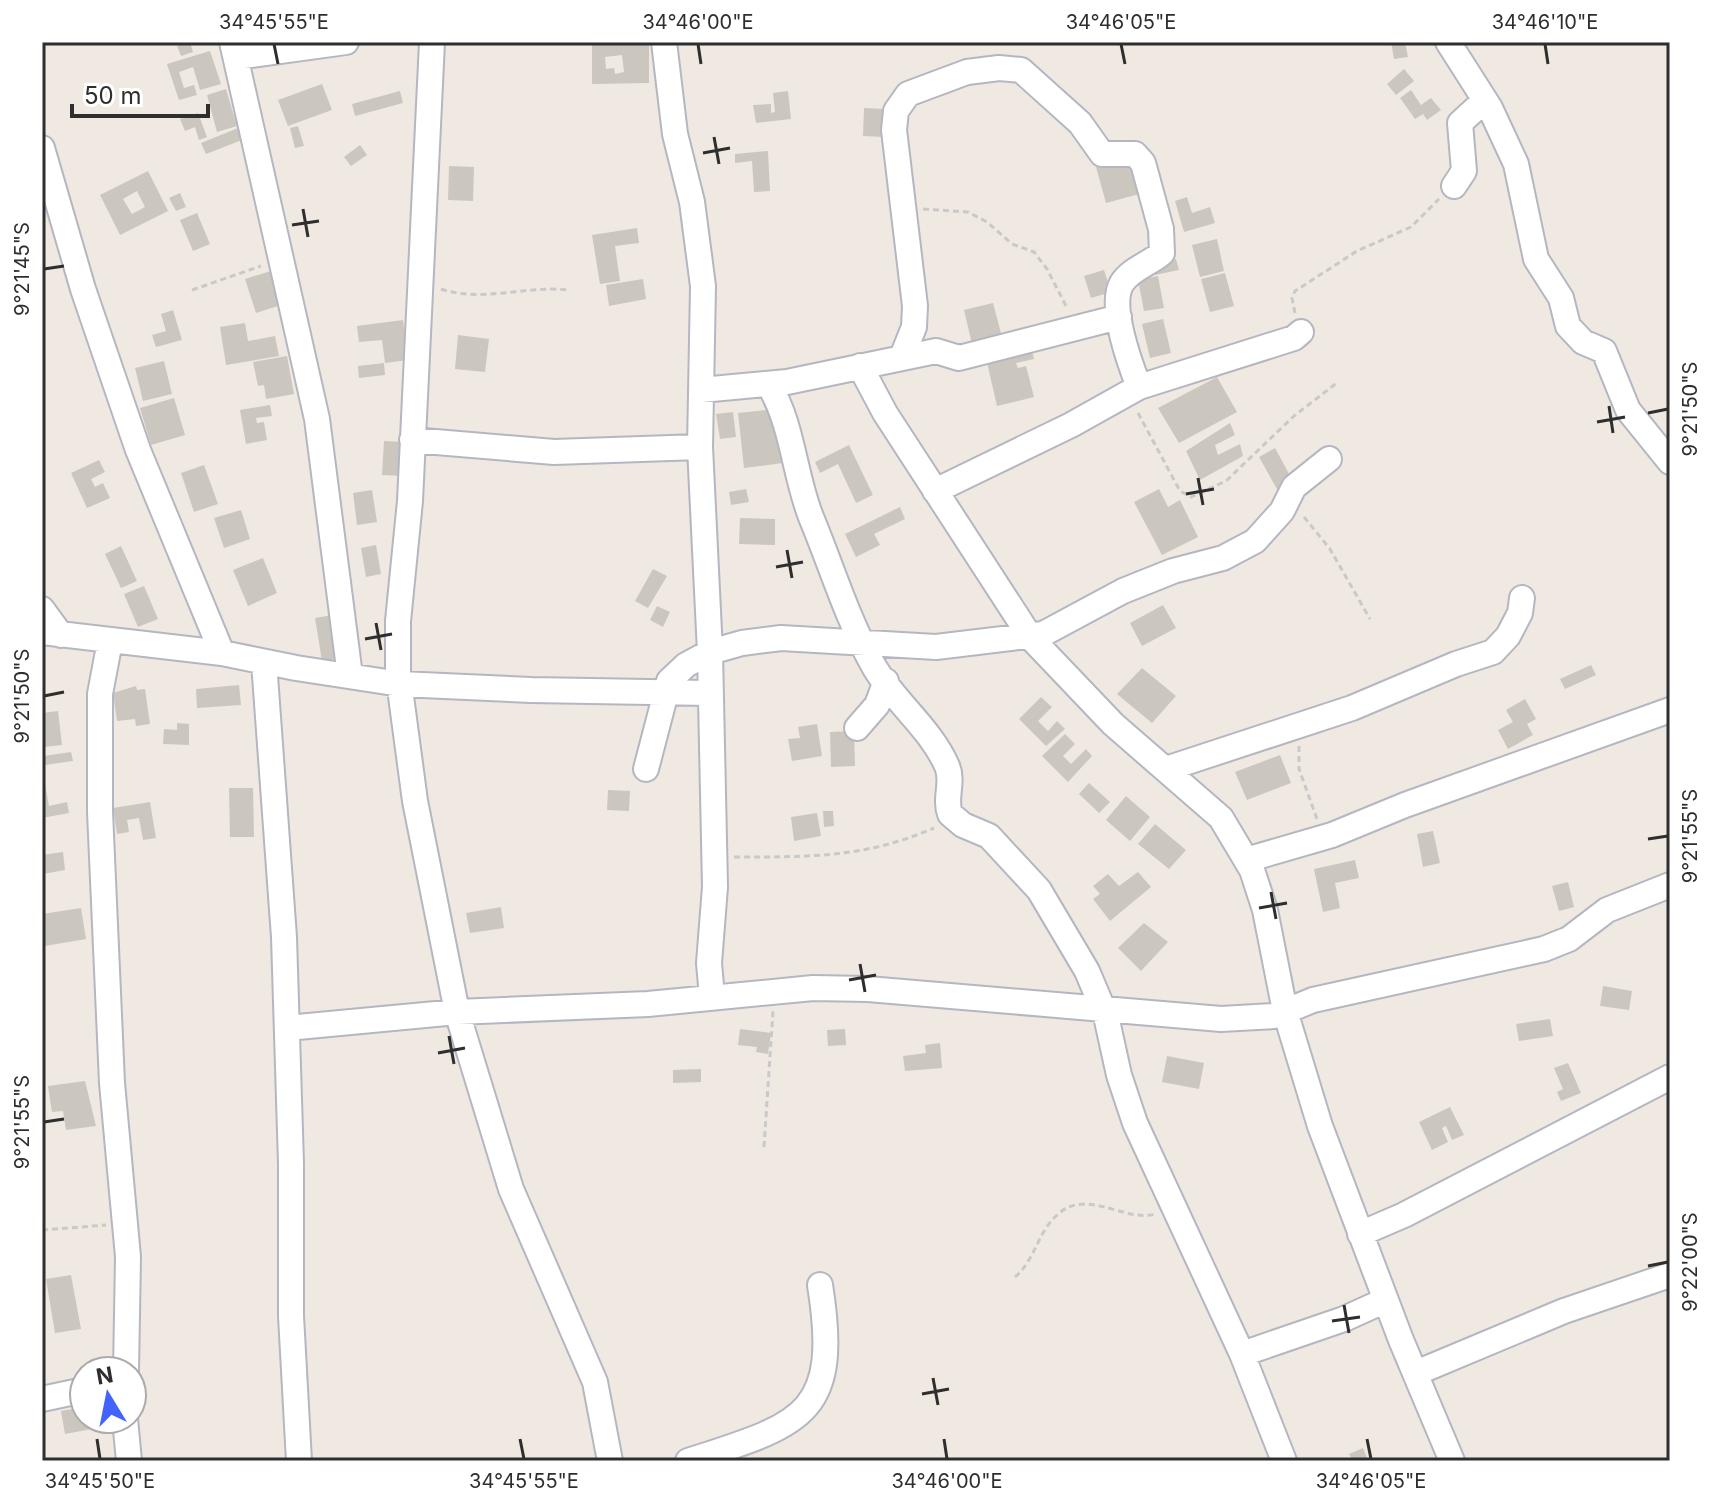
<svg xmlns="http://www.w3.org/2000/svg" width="1712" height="1503" viewBox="0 0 1712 1503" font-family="Inter,sans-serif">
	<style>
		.building { fill: #cbc7bf; fill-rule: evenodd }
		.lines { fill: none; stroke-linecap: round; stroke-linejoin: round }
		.minor-casing { stroke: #b4b7c1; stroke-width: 28 }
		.path { stroke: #c9c9c9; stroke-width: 3; stroke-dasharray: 6 4; stroke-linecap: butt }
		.minor { stroke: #fff; stroke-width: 24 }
		.ticks { fill: none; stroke: #2e2e2e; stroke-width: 3 }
		.neatline { fill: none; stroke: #2e2e2e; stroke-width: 3 }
		.ticks-label { font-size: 20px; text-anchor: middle; fill: #2e2e2e }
	</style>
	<rect width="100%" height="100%" fill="#efe9e1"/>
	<path class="building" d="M 190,42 L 193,52 L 181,56 L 177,46 Z
		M 1391,42 L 1405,42 L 1408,57 L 1394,59 Z
		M 649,43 L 649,83 L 592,84 L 592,44 ZM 622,55 L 624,72 L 615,74 L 614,68 L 606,69 L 605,57 Z
		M 210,51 L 221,84 L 200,90 L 193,67 L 179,72 L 184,88 L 194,85 L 197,95 L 179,100 L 167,64 Z
		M 1404,69 L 1414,81 L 1396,95 L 1387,84 Z
		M 322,84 L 332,110 L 288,126 L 278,100 Z
		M 226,89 L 237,126 L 217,132 L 207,95 Z
		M 1411,90 L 1421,105 L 1431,98 L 1441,110 L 1427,120 L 1423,114 L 1415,119 L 1400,98 Z
		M 400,91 L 403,103 L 355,116 L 352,104 Z
		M 788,91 L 791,119 L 756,123 L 753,105 L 771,104 L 771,113 L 775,112 L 773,93 Z
		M 864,108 L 885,109 L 884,137 L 863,136 Z
		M 198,113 L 207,137 L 199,140 L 195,127 L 185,131 L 180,119 Z
		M 298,126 L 304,146 L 295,148 L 290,128 Z
		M 238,128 L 242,140 L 206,154 L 201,143 Z
		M 360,145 L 367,155 L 351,166 L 344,157 Z
		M 768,151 L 770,191 L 754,192 L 752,161 L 735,163 L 735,154 Z
		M 1133,157 L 1143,193 L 1106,203 L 1096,167 Z
		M 449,166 L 474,167 L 473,201 L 448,200 Z
		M 148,171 L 168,211 L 120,235 L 100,195 ZM 137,191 L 145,207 L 132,214 L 123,199 Z
		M 180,193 L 186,207 L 176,211 L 169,198 Z
		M 1187,197 L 1192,213 L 1210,207 L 1215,223 L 1184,232 L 1175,201 Z
		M 197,213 L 210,244 L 193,251 L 180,220 Z
		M 637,228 L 639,243 L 615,246 L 620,281 L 600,284 L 592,235 Z
		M 1217,239 L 1224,271 L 1200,277 L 1192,245 Z
		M 1176,259 L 1179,270 L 1155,275 L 1153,264 Z
		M 274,270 L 284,304 L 256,313 L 245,279 Z
		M 1104,270 L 1111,292 L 1091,298 L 1084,276 Z
		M 1225,273 L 1234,306 L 1210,312 L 1201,279 Z
		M 1158,276 L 1164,308 L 1144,311 L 1138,280 Z
		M 643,279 L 646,299 L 609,306 L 606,285 Z
		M 993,303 L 1002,337 L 972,344 L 964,310 Z
		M 173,310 L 182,340 L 156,347 L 152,335 L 166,331 L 161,314 Z
		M 1163,319 L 1171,353 L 1150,358 L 1142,324 Z
		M 403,320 L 408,360 L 385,363 L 382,340 L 359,342 L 357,326 Z
		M 245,323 L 248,341 L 275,336 L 279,356 L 226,365 L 220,327 Z
		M 458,335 L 489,339 L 485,372 L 455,369 Z
		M 1031,347 L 1034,359 L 1016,363 L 1018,368 L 1026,366 L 1034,397 L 997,406 L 986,358 Z
		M 287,356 L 294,394 L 266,399 L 264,385 L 258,386 L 253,362 Z
		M 164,361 L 172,394 L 143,401 L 135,368 Z
		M 384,363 L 385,375 L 359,378 L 358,366 Z
		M 1217,377 L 1237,412 L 1179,443 L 1158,408 Z
		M 174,398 L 185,435 L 151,445 L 140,408 Z
		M 270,405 L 272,416 L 256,418 L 257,423 L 264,422 L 267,440 L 246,444 L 240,410 Z
		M 776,409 L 783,463 L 744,468 L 738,413 Z
		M 733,412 L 736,437 L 720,439 L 716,414 Z
		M 1230,423 L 1235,435 L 1215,445 L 1218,455 L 1240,444 L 1243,456 L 1200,480 L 1186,451 Z
		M 384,441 L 404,442 L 403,476 L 382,475 Z
		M 849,445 L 873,495 L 856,503 L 838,464 L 820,473 L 815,462 Z
		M 1275,448 L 1294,483 L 1278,491 L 1259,457 Z
		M 99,460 L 105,472 L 91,479 L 95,487 L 103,483 L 110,498 L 87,508 L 71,473 Z
		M 204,465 L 218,504 L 194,512 L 181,473 Z
		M 746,489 L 749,502 L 731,505 L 729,492 Z
		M 1159,489 L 1168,507 L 1180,500 L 1198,537 L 1162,555 L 1134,502 Z
		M 372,490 L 377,522 L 357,525 L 353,493 Z
		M 900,507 L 905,519 L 874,534 L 880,545 L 856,557 L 845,534 Z
		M 241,510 L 250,539 L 224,548 L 214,518 Z
		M 740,518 L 775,519 L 775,545 L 739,544 Z
		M 376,545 L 381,574 L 366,577 L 361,548 Z
		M 121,546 L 137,581 L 121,588 L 105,554 Z
		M 263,558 L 277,593 L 248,606 L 233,570 Z
		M 653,569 L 667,576 L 648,608 L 635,601 Z
		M 144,586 L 158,619 L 138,627 L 124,594 Z
		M 1163,605 L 1176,628 L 1142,646 L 1130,623 Z
		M 657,606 L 670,612 L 663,627 L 650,620 Z
		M 338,614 L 345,658 L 322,661 L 315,618 Z
		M 1591,665 L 1596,675 L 1565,689 L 1560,679 Z
		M 1142,668 L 1176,696 L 1152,723 L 1117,694 Z
		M 239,685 L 241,705 L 197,708 L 196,689 Z
		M 136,686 L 137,690 L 145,689 L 150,724 L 136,726 L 135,719 L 117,721 L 113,693 Z
		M 1041,697 L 1052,707 L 1038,721 L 1048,731 L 1057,721 L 1065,729 L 1046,746 L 1019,719 Z
		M 1525,699 L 1536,719 L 1527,724 L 1533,735 L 1508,749 L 1498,730 L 1513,722 L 1506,710 Z
		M 58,711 L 62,745 L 44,747 L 42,713 Z
		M 177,723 L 189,724 L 189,745 L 163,744 L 164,729 L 177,730 Z
		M 817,724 L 822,756 L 792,761 L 788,739 L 800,738 L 798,727 Z
		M 854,731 L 855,766 L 831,767 L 830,732 Z
		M 1065,734 L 1075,744 L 1063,756 L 1071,764 L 1086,749 L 1092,756 L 1068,782 L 1042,756 Z
		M 71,752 L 73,761 L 45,765 L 44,756 Z
		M 1280,755 L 1291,783 L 1247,800 L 1235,772 Z
		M 1089,783 L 1110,802 L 1099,813 L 1079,794 Z
		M 42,784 L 45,784 L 49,806 L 67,802 L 69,813 L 42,818 Z
		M 229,788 L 253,788 L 254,837 L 230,837 Z
		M 608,790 L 630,791 L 629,811 L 607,810 Z
		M 1126,796 L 1150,817 L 1130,841 L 1106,820 Z
		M 150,802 L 156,838 L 143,840 L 139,818 L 127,820 L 129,832 L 117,834 L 113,808 Z
		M 823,811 L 833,811 L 834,826 L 824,827 Z
		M 817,813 L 821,836 L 794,841 L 791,817 Z
		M 1155,824 L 1186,850 L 1169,869 L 1138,844 Z
		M 1433,831 L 1440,863 L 1423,867 L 1417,834 Z
		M 63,852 L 65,870 L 43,874 L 42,855 Z
		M 1355,860 L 1359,878 L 1335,883 L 1340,908 L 1323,912 L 1314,869 Z
		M 1138,872 L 1151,887 L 1110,921 L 1093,899 L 1100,894 L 1093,886 L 1108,874 L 1119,886 Z
		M 1568,882 L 1574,907 L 1559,911 L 1552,886 Z
		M 501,907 L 504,928 L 470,933 L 466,913 Z
		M 81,908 L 86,939 L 45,946 L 42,914 Z
		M 1144,923 L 1168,942 L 1141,971 L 1118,948 Z
		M 1603,986 L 1632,991 L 1629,1010 L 1600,1006 Z
		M 1550,1019 L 1553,1036 L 1519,1041 L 1516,1024 Z
		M 740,1029 L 771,1033 L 768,1054 L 756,1052 L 757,1047 L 738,1045 Z
		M 845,1029 L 846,1045 L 828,1046 L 827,1030 Z
		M 940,1043 L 942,1068 L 905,1071 L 903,1056 L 926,1053 L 925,1045 Z
		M 1167,1056 L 1204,1063 L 1199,1089 L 1162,1082 Z
		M 1568,1063 L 1581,1093 L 1561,1101 L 1557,1092 L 1563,1089 L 1554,1068 Z
		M 701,1069 L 701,1082 L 673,1083 L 673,1070 Z
		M 85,1081 L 96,1126 L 66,1130 L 63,1111 L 52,1112 L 48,1086 Z
		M 1450,1107 L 1464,1135 L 1452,1140 L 1446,1126 L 1442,1128 L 1448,1142 L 1432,1150 L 1419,1122 Z
		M 71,1275 L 81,1329 L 55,1333 L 46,1279 Z
		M 84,1407 L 84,1419 L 95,1419 L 97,1428 L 65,1434 L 61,1411 Z
		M 1363,1448 L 1368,1461 L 1353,1461 L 1349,1454 Z"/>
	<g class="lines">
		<defs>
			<path id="minor" d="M 232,42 L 317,419 L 350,676
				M 432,42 L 410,501 L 398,621 L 398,674 L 415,801 L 457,1012 L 511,1189 L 595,1382 L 610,1461
				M 664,42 L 675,134 L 692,202 L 703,286 L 700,447 L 710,652 L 715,887 L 709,963 L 712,997
				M 1448,42 L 1490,108 L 1516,164 L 1536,259 L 1561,298 L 1568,326 L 1583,342 L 1604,351 L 1628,410 L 1670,462
				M 236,57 L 346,42
				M 42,148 L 83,289 L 138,450 L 222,653
				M 1454,186 L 1464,171 L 1460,123 L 1485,100
				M 902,357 L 914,327 L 915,306 L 894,130 L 896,111 L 908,94 L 967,72 L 999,68 L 1021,70 L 1080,123 L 1102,154 L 1135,154 L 1143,163 L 1161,229 L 1162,253 C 1149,264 1131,269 1122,283 C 1108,305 1130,364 1139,387
				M 860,366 L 885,413 L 1031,638 L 1113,724 L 1221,818 L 1252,870 L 1265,910 L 1285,1011 L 1320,1126 L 1401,1340 L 1452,1461
				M 769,385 C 793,425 794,474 811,517 C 831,565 847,618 872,663 C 892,700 930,727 947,766 C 954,782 944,798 950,814 L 963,825 L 989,836 L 1039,890 L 1087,971 L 1106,1016 L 1119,1075 L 1135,1123 L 1242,1354 L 1284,1461
				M 701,390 L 787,382 L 936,351 L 959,358 L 1119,317
				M 412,440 L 554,452 L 700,447
				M 935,491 L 1071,425 L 1139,387 L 1294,338 L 1301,332
				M 42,609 L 61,635
				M 42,632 L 222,653 L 296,668 L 400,684 L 531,690 L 708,693
				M 110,641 L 100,694 L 100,812 L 112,1083 L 128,1257 L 126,1371
				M 264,662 L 284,937 L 291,1164 L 291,1316 L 299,1461
				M 857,728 L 877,705 L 886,681
				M 646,769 L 669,681 L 686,665 L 710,652 L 742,643 L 781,638 L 936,647 L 1043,634 L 1123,591 L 1173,571 L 1223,558 L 1255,541 L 1282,511 L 1294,487 L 1329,459
				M 1166,769 L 1352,708 L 1456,664 L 1493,652 L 1508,636 L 1520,613 L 1522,598
				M 1246,860 L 1332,835 L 1405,805 L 1670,710
				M 287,1028 L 457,1012 L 648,1004 L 813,988 L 868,989 L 1221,1019 L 1274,1016 L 1313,1000 L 1544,949 L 1569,939 L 1607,910 L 1670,885
				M 1360,1234 L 1404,1215 L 1670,1077
				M 1242,1354 L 1344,1319 L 1386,1300
				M 1416,1373 L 1564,1311 L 1670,1275
				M 42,1399 L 84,1390
				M 125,1419 L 129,1461
				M 688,1461 C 802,1424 841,1416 820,1285"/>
		</defs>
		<use href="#minor" class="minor-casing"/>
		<path class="path" d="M 923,209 L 968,212 L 987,222 L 1012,244 L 1034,252 L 1047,269 L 1067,308
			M 441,289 C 482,303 526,285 568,290
			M 192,290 L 261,266
			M 1295,313 L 1292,298 L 1295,291 L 1357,251 L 1411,227 L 1439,199
			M 1138,413 L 1180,491 L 1191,497 L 1226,481 L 1294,416 L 1338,382
			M 1304,517 L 1330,549 L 1370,619
			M 1299,746 L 1299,769 L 1317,819
			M 734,857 C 809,857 865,858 934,828
			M 764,1147 L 773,1011
			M 42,1230 L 106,1225
			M 1015,1277 C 1035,1260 1037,1234 1056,1216 C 1086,1186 1123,1223 1156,1214"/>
		<use href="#minor" class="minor"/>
	</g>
	<path class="ticks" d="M 274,44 L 278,64M 698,44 L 701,64M 1121,44 L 1125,64M 1545,44 L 1548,64M 714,137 L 719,164M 703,153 L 730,148M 303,209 L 308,237M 292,225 L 319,221M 44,269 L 64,266M 1609,406 L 1613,433M 1648,413 L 1668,409M 1597,422 L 1625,417M 1198,478 L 1203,505M 1186,494 L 1214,489M 787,550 L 792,578M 776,567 L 803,562M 376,623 L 381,650M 365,639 L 392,634M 44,696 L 64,692M 1648,839 L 1668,836M 1271,892 L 1276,919M 1259,908 L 1287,903M 860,964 L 865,992M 849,980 L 876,975M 449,1036 L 454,1064M 438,1053 L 465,1048M 44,1122 L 64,1119M 1648,1266 L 1668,1262M 1344,1305 L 1349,1333M 1332,1321 L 1360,1317M 933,1378 L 938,1405M 922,1394 L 949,1389M 97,1439 L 100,1459M 520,1439 L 524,1459M 944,1439 L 947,1459M 1367,1439 L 1371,1459"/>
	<rect width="1712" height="1503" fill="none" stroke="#ffffff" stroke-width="88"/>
	<g transform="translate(108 1395) rotate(350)"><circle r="38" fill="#ffffff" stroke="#ababab" stroke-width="2"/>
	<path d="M0-6L14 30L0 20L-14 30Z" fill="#4264fb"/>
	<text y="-12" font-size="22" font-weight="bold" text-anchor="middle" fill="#2e2e2e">N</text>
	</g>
	<path d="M72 104v12h136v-12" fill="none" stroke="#2e2e2e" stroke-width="4"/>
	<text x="84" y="104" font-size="24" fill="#2e2e2e" stroke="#ffffff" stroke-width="6" paint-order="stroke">50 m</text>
	<rect x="44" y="44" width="1624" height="1415" class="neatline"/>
	<g class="ticks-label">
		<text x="274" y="29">34°45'55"E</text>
		<text x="698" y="29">34°46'00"E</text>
		<text x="1121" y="29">34°46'05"E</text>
		<text x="1545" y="29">34°46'10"E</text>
		<text transform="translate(22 269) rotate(-90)" y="7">9°21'45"S</text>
		<text transform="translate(1690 409) rotate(-90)" y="7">9°21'50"S</text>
		<text transform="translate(22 696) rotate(-90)" y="7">9°21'50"S</text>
		<text transform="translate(1690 836) rotate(-90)" y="7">9°21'55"S</text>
		<text transform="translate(22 1122) rotate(-90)" y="7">9°21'55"S</text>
		<text transform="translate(1690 1262) rotate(-90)" y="7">9°22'00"S</text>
		<text x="100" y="1488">34°45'50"E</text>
		<text x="524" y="1488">34°45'55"E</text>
		<text x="947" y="1488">34°46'00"E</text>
		<text x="1371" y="1488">34°46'05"E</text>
	</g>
</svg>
